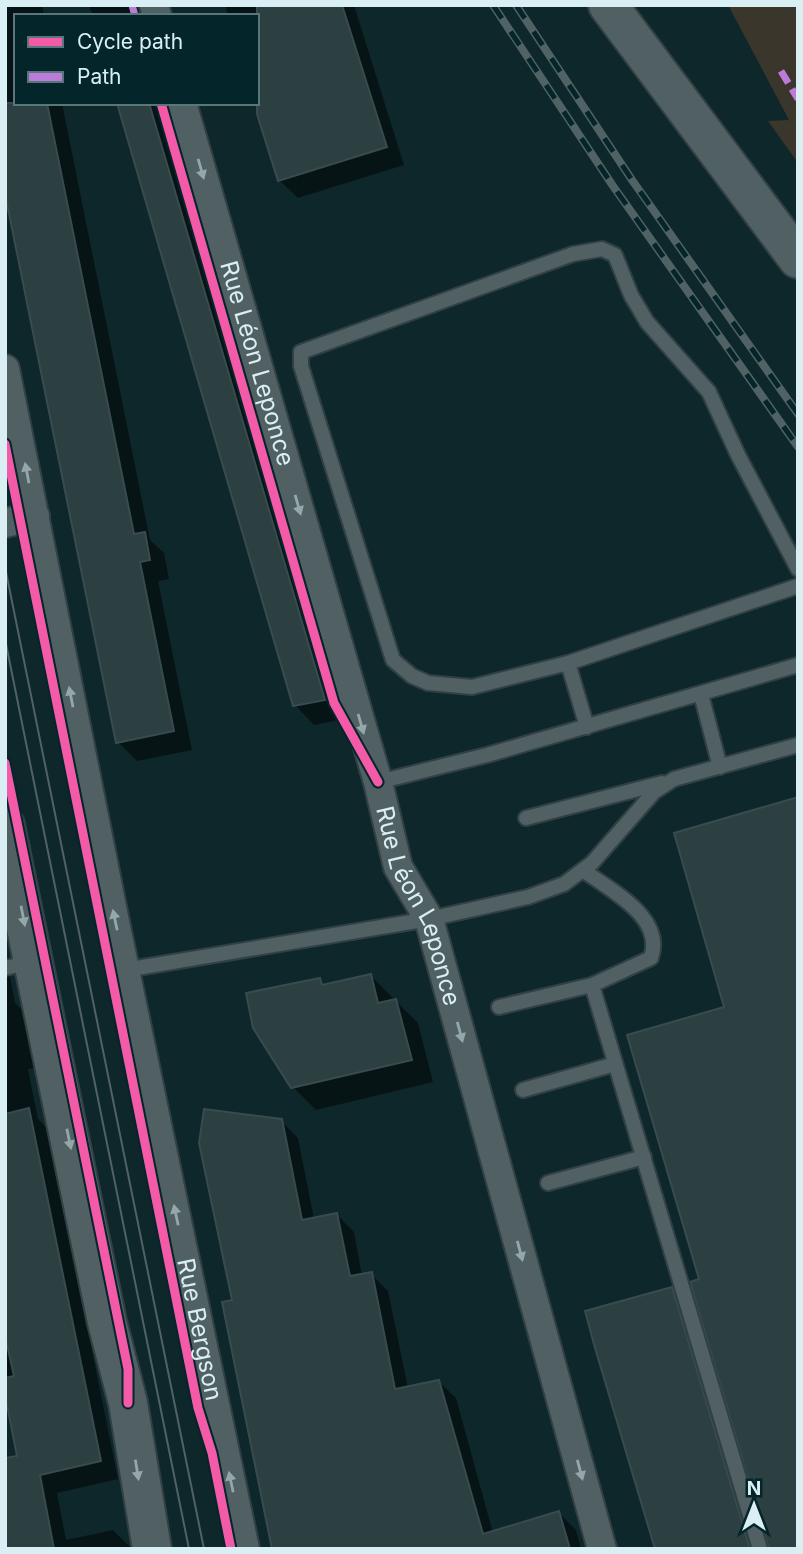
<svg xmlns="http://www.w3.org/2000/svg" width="803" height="1554" viewBox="0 0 803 1554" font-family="Inter,sans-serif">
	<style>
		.green { fill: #3a362b }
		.shadow { fill: #0007 }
		.building { fill: #2c3f41; stroke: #384b4e; stroke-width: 2 }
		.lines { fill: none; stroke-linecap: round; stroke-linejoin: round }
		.lane-casing { stroke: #304044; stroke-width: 18 }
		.street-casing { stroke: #304044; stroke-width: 32 }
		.secondary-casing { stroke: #304044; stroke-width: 42 }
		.lane { stroke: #506063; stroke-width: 14 }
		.street { stroke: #506063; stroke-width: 28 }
		.secondary { stroke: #506063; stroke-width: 38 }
		.tram { stroke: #516264; stroke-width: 2 }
		.rail-casing { stroke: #516264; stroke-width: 8 }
		.rail { stroke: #04252a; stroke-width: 5; stroke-dasharray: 16; stroke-linecap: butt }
		.quiet { stroke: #bd7bd9; stroke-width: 7; stroke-dasharray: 14 7; stroke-linecap: butt }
		.cycleway-casing { stroke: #04252a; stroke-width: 13 }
		.cycleway { stroke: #f35aa7; stroke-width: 9 }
		.oneway { fill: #94a8ab }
		.labels { text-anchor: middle; stroke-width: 6; stroke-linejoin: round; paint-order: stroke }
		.street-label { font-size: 24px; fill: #d9eff3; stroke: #04252a }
	</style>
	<rect width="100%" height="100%" fill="#0e272a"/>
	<path class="green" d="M 728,5 L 798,5 L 798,163 L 768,121 L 789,120 Z"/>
	<path class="shadow" d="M 5,5 L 42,5 L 44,16 L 16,16 L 16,103 L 62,103 L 150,540 L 164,553 L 169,579 L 158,581 L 192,750 L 137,761 L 118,742 L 5,190 Z
		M 89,5 L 133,5 L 136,16 L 93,16 Z
		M 225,5 L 354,5 L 404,165 L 298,198 L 279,180 L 255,103 L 257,16 L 228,16 Z
		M 118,103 L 162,103 L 343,719 L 314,725 L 295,705 Z
		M 5,950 L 15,1003 L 23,1011 L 35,1068 L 28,1069 L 38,1119 L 47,1128 L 118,1479 L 57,1493 L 66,1540 L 113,1530 L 132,1549 L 28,1549 L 19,1457 L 5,1386 Z
		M 371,976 L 418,1023 L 433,1082 L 316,1110 L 293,1087 L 320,980 L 326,986 Z
		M 281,1121 L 298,1138 L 314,1219 L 337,1215 L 354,1232 L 362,1276 L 371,1274 L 388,1291 L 408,1388 L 439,1382 L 456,1398 L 493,1533 L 559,1513 L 576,1530 L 581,1549 L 274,1549 L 234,1301 Z
		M 671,1289 L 686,1304 L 759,1549 L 657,1549 Z"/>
	<path class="building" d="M 257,5 L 342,5 L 387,147 L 278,181 L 257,114 Z
		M 5,103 L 47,103 L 134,534 L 145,532 L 150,560 L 140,562 L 174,731 L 116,743 L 5,194 Z
		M 117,103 L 149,103 L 325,700 L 293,706 Z
		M 798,797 L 798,1549 L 769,1549 L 690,1282 L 699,1279 L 627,1035 L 724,1007 L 674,833 Z
		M 371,974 L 378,1003 L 396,999 L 412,1060 L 291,1088 L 253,1028 L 246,993 L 320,978 L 322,985 Z
		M 29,1108 L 101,1461 L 40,1475 L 54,1549 L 5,1549 L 5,1458 L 17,1456 L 5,1395 L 5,1378 L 14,1376 L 5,1336 L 5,1114 Z
		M 204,1109 L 282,1119 L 302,1220 L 337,1213 L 350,1276 L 372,1272 L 395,1389 L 439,1380 L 483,1534 L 559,1511 L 570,1549 L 272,1549 L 222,1302 L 232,1300 L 199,1143 Z
		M 672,1287 L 750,1549 L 655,1549 L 595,1348 L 585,1311 Z"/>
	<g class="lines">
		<defs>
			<path id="lane" d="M 798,569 L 738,455 L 709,392 L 647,322 L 631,295 L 615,255 L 602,249 L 573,254 L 301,352 L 301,366 L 393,660 L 412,676 L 428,683 L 472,687 L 568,663 L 798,586
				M 568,663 L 587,727
				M 701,694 L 720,767
				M 378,782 L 487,755 L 798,665
				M 526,818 L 662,783
				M 583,870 C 611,891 665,917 651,958 L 592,985 L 760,1549
				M 5,968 L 31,962
				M 125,970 L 429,919 L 528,897 L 564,884 L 592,863 L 654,792 L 674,779 L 798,745
				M 499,1007 L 592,985
				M 523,1090 L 615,1064
				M 548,1183 L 644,1157"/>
			<g id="street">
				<path d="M 154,5 L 157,16"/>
				<path id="s1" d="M 182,103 L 378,782 L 398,867 L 429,919 L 602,1549"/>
				<path id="s2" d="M 5,369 L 114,917 L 245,1549"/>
				<path d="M 5,523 L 35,516"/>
			</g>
			<path id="secondary" d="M 608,5 L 798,259
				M 5,825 L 107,1322 L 128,1403 L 152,1549"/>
		</defs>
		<use href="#lane" class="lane-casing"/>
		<use href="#street" class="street-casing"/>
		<use href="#secondary" class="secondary-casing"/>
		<use href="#lane" class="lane"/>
		<use href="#street" class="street"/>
		<use href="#secondary" class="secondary"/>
		<path class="tram" d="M 5,567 L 204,1549
			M 5,639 L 189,1549"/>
		<defs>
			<path id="rail" d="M 493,5 L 613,186 L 798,447
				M 516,5 L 632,180 L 798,414"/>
		</defs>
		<use href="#rail" class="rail-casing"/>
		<use href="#rail" class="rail"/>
		<path class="quiet" d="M 132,5 L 135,16
			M 781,71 L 798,99"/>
		<defs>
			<path id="cycleway" d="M 161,103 L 334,703 L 378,782
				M 5,444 L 198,1408 L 212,1453 L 231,1549
				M 5,763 L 128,1369 L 128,1403"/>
		</defs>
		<use href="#cycleway" class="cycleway-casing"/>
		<use href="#cycleway" class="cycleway"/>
	</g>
	<defs><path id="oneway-solid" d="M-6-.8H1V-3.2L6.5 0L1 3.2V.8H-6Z" transform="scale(1.75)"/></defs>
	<g class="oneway">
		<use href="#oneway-solid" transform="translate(201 169) rotate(74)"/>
		<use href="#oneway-solid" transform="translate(27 473) rotate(-101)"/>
		<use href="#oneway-solid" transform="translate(298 505) rotate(74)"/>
		<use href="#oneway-solid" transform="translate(71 697) rotate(-101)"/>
		<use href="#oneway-solid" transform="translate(361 724) rotate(74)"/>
		<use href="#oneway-solid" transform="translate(23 916) rotate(79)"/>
		<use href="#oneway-solid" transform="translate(115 920) rotate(-102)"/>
		<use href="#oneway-solid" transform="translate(460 1032) rotate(75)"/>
		<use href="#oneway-solid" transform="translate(69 1139) rotate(78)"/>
		<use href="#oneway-solid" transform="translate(176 1215) rotate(-102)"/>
		<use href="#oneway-solid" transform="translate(520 1251) rotate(75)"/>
		<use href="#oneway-solid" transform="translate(137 1470) rotate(81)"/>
		<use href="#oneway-solid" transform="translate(580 1470) rotate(75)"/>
		<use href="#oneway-solid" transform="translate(231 1482) rotate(-102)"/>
	</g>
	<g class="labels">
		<g class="street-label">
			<text dy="8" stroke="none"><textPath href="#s1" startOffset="271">Rue Léon Leponce</textPath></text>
			<text dy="8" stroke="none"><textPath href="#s1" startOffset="838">Rue Léon Leponce</textPath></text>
			<text dy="8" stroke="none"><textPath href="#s2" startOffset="980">Rue Bergson</textPath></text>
		</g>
	</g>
	<rect width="803" height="1554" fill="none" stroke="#d9eff3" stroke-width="14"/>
	<rect x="14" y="14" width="245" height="91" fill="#04252a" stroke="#59767a" stroke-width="2"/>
	<rect x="28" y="37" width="35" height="10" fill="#f35aa7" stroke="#59767a" stroke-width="2"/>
	<text x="77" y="49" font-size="21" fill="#d9eff3">Cycle path</text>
	<rect x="28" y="72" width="35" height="10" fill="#bd7bd9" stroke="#59767a" stroke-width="2"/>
	<text x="77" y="84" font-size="21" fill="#d9eff3">Path</text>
	<g transform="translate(754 1505)" stroke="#04252a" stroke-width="5" paint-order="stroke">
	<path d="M0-5L12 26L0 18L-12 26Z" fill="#d9eff3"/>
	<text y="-10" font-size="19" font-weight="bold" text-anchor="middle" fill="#d9eff3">N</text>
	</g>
</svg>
